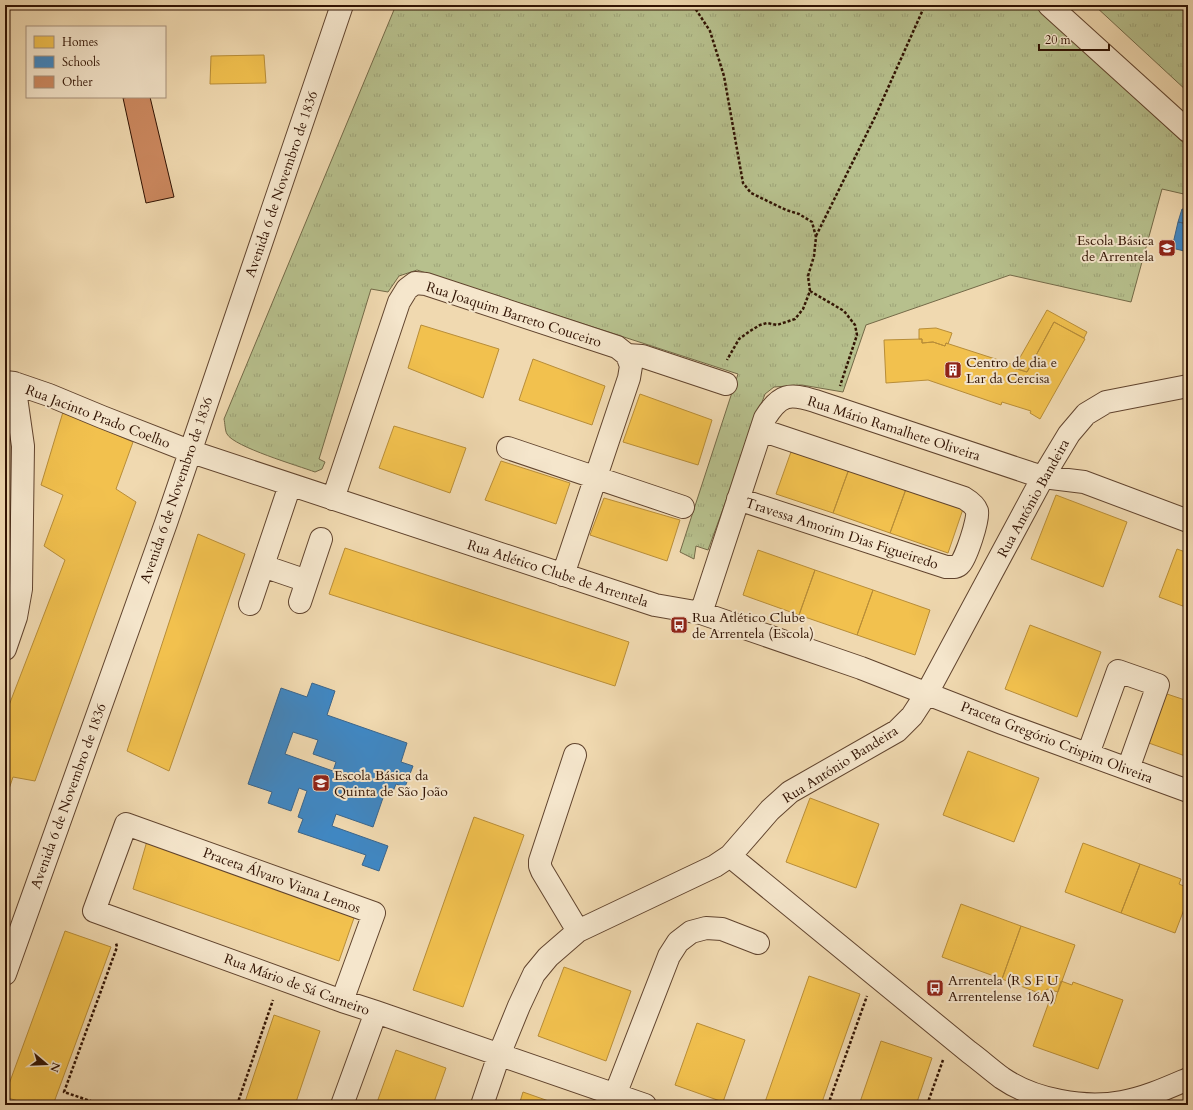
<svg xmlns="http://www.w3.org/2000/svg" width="1193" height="1110" viewBox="0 0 1193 1110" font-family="Cardo,serif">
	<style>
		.grass { fill: url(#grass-tufts); stroke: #746a48 }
		.homes { fill: #f2c14e; stroke: #b88d38 }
		.schools { fill: #3f88c5; stroke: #3b658b; fill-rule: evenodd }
		.building { fill: #cc8960; stroke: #311303 }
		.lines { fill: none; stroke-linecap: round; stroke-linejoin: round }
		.minor-casing { stroke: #61442e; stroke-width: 24 }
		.path { stroke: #311303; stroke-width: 2.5; stroke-dasharray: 3 2; stroke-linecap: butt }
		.minor { stroke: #f5e6cc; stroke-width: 22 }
		.labels { text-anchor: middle; stroke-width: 4; stroke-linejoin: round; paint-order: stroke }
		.street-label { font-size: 14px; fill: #311303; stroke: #f5e6cc }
		.poi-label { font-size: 14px; fill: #311303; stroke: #f5e6cc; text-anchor: start }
	</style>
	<defs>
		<pattern id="grass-tufts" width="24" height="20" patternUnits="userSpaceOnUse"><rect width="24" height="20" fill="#b7c08d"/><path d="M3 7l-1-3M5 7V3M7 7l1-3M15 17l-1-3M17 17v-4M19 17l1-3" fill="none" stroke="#9ea478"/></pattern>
	</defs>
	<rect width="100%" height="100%" fill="#f0d9b0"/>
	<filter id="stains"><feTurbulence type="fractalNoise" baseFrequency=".005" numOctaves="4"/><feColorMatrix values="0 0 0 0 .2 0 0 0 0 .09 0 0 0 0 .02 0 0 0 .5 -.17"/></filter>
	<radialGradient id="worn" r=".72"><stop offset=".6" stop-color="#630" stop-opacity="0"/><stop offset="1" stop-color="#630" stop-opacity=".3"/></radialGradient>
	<path class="grass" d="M 396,5 L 1034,5 L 1188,147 L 1188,195 L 1162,189 L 1131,302 L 1010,275 L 866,325 L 843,392 L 802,385 L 774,387 L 765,394 L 708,550 L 696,546 L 694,559 L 680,552 L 738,374 L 417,270 L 399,276 L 388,292 L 371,289 L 319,459 L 325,462 L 322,469 L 315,472 C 299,466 234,447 227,434 C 225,431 225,423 224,419 Z
		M 1094,5 L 1188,5 L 1188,92 Z"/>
	<path class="homes" d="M 264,55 L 266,83 L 210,84 L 211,56 Z
		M 1047,310 L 1087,332 L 1084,338 L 1054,322 L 1027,372 L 1014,368 Z
		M 1054,322 L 1085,339 L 1040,419 L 1030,413 L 1031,411 L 1002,402 L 1001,405 L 928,380 L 886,383 L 884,340 L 922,339 L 922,343 L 933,342 L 945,346 L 946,343 L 1014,365 L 1013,368 L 1027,372 Z
		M 421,325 L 499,349 L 483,398 L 408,368 Z
		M 936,328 L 952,333 L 948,344 L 946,343 L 945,346 L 933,342 L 922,343 L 922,339 L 919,339 L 919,329 Z
		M 533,359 L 605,386 L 592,425 L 519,400 Z
		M 640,394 L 712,420 L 698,465 L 623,442 Z
		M 63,412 L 133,442 L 116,489 L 136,502 L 35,781 L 13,777 L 5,801 L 5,713 L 6,713 L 65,560 L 44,546 L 63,495 L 41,485 Z
		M 394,426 L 466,448 L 450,493 L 379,468 Z
		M 792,449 L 849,469 L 833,513 L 776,494 Z
		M 501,461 L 570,483 L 556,524 L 485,500 Z
		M 849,469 L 906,489 L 890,533 L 833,513 Z
		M 906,489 L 963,509 L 948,553 L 890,533 Z
		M 1056,495 L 1127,522 L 1103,587 L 1031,559 Z
		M 604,498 L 680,520 L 667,561 L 590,535 Z
		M 198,534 L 245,554 L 169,771 L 127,751 Z
		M 345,548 L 629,642 L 615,686 L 329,594 Z
		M 1177,549 L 1188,553 L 1188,608 L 1159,597 Z
		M 758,550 L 815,570 L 799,615 L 743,595 Z
		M 815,570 L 873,590 L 857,635 L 799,615 Z
		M 873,590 L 930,610 L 915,655 L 857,635 Z
		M 1030,625 L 1101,652 L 1077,717 L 1005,689 Z
		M 1164,693 L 1188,701 L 1188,757 L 1146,742 Z
		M 968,751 L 1039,778 L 1014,842 L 943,815 Z
		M 810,798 L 879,824 L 856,888 L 786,862 Z
		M 474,817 L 524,835 L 463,1007 L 413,990 Z
		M 147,841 L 355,915 L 339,961 L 133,889 Z
		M 1083,843 L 1140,864 L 1121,913 L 1065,892 Z
		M 1140,864 L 1181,879 L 1179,884 L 1188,888 L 1188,899 L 1175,933 L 1121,913 Z
		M 961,904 L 1021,926 L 1002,979 L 942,957 Z
		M 1021,926 L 1075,945 L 1058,992 L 1047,989 L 1044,995 L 1002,979 Z
		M 65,931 L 111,947 L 53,1105 L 31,1105 L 5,1097 L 5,1095 Z
		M 564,967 L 631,991 L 606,1061 L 538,1036 Z
		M 809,976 L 860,994 L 821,1105 L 764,1105 Z
		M 1061,981 L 1072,985 L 1073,982 L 1123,1000 L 1098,1069 L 1033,1046 L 1049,1002 L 1054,1004 Z
		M 274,1015 L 320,1031 L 295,1105 L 244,1105 Z
		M 697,1023 L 745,1040 L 723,1102 L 675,1085 Z
		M 881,1041 L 932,1058 L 916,1105 L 859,1105 Z
		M 396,1050 L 446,1068 L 433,1105 L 376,1105 Z
		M 523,1092 L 560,1105 L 519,1105 Z"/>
	<path class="schools" d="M 1182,209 L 1188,210 L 1188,224 L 1178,222 Z
		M 1178,222 L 1188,224 L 1188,252 L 1172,248 Z
		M 312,683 L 335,691 L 327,715 L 407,743 L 401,762 L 413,766 L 405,787 L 396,784 L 392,794 L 385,792 L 373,827 L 336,814 L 332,826 L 388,846 L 379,871 L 362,865 L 366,855 L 298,832 L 303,819 L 298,817 L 307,791 L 299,788 L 291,811 L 268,803 L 272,792 L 248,784 L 281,688 L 307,697 ZM 293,732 L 318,740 L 313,754 L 336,762 L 333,771 L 285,754 Z"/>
	<path class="building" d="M 130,97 L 150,97 L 174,197 L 146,203 L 123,98 Z"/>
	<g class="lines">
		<defs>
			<path id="minor" d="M 1049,5 L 1188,131
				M 627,355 L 642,356 L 726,384
				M 5,382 L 14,383 L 49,395 L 102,417 L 189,451 L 655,605 L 701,613 L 861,668 L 1002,723 L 1188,791
				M 508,448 L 683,507
				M 333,499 L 399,302 L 407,289 L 415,283 L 426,284 L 617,347 L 627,355 L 631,366 L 629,378 L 563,575
				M 738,499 L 946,567 C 951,567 957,568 960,564 C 966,558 979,519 977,511 C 975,505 969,501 964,498 L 761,430
				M 263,566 L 307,581
				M 300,602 L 321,539
				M 250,604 L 290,485
				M 701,613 L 765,418 C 780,394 789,393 815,401 L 1030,473 L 1043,477 L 1084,482 L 1188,521
				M 5,649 L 16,617 L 21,589 L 23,446 L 14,383
				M 1088,754 L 1118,671 L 1158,685 L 1128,769
				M 575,755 L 540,861 L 540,866 L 542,871 L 578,931
				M 730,856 L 969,1052 C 980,1060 991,1070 1002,1078 C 1034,1100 1084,1109 1122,1102 C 1145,1098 1167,1088 1188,1079
				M 5,974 L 166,523 L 342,5
				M 342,1001 L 374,913 L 126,824 L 94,911 L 342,1001 L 376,1012 L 645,1105
				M 615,1095 L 669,956 L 678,942 L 691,932 L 706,928 L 722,929 L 758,943
				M 342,1105 L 376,1012
				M 482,1105 L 499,1055 L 519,1006 L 534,974 L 548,957 L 578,931 L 715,866 L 730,856 L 770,810 L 790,792 L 897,731 L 912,716 L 927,693 L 1043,477 L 1069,434 L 1086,414 L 1106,402 L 1188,386"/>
		</defs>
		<use href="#minor" class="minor-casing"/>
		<path class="path" d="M 693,5 L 710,31 L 724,76 L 743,183 L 751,193 L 786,210 L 799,214 L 812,222 L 816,237 L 814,256 L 808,276 L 810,291 L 803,309 L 795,319 L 777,325 L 767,323 L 760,325 L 750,331 L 739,339 L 727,360
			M 816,236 L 875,117 L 925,5
			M 810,291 L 844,311 L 855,325 L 857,335 L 840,386
			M 102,1105 L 64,1092 L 117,947 L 116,943
			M 237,1105 L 273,1000
			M 828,1105 L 867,996
			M 927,1105 L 943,1060"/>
		<use href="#minor" class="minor"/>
	</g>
	<defs>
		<symbol id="school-square" viewBox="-11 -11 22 22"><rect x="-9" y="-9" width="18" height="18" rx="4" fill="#8f2418" stroke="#f5e6cc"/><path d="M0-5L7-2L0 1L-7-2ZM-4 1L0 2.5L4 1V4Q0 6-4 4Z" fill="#fff"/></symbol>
		<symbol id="building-square" viewBox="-11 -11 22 22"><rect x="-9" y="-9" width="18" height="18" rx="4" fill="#8f2418" stroke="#f5e6cc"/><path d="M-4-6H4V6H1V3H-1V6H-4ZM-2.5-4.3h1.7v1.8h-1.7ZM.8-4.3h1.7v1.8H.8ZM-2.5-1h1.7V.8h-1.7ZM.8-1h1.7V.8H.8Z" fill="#fff"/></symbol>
		<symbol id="bus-square" viewBox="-11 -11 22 22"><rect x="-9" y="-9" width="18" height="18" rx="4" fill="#8f2418" stroke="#f5e6cc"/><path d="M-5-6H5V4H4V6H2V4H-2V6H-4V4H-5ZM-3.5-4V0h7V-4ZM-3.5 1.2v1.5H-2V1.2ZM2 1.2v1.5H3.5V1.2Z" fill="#fff"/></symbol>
	</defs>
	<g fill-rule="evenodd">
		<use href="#school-square" x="1157" y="238" width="20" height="20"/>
		<use href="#building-square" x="943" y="360" width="20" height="20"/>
		<use href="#bus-square" x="669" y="615" width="20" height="20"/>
		<use href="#school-square" x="311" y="773" width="20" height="20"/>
		<use href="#bus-square" x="925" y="978" width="20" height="20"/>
	</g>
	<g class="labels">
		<g class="street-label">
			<text transform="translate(281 184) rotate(-71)" y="5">Avenida 6 de Novembro de 1836</text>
			<text transform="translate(514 314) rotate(18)" y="5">Rua Joaquim Barreto Couceiro</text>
			<text transform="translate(98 416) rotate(21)" y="5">Rua Jacinto Prado Coelho</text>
			<text transform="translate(894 428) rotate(18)" y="5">Rua Mário Ramalhete Oliveira</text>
			<text transform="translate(176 490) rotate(-71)" y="5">Avenida 6 de Novembro de 1836</text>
			<text transform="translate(1033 498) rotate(-61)" y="5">Rua António Bandeira</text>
			<text transform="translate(842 533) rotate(18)" y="5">Travessa Amorim Dias Figueiredo</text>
			<text transform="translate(558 573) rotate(18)" y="5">Rua Atlético Clube de Arrentela</text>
			<text transform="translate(1057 742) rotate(21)" y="5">Praceta Gregório Crispim Oliveira</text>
			<text transform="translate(840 764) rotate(-32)" y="5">Rua António Bandeira</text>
			<text transform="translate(68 796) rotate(-70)" y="5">Avenida 6 de Novembro de 1836</text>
			<text transform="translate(282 880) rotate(20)" y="5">Praceta Álvaro Viana Lemos</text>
			<text transform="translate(297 984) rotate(20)" y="5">Rua Mário de Sá Carneiro</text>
		</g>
		<g class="poi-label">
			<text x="1154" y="245" text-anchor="end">Escola Básica<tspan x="1154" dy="16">de Arrentela</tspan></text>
			<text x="966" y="367">Centro de dia e<tspan x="966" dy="16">Lar da Cercisa</tspan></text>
			<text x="692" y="622">Rua Atlético Clube<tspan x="692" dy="16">de Arrentela (Escola)</tspan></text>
			<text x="334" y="780">Escola Básica da<tspan x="334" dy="16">Quinta de São João</tspan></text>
			<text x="948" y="985">Arrentela (R S F U<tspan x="948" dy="16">Arrentelense 16A)</tspan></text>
		</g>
	</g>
	<rect width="1193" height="1110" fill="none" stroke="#f0d9b0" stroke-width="20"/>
	<rect x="6" y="6" width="1181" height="1098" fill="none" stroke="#311303" stroke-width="2"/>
	<rect x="10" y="10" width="1173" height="1090" fill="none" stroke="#311303"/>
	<rect x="26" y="26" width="140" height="72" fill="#f5e6cc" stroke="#a7927c"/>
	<rect x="34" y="36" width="20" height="12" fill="#f2c14e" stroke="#a7927c"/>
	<text x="62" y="46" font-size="12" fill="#311303">Homes</text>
	<rect x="34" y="56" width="20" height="12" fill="#3f88c5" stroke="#a7927c"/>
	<text x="62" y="66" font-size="12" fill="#311303">Schools</text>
	<rect x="34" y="76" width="20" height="12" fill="#cc8960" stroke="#a7927c"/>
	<text x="62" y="86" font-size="12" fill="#311303">Other</text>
	<g transform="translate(46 1064) rotate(109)" stroke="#f5e6cc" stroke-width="3" paint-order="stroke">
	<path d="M0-3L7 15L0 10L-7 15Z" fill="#311303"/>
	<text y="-6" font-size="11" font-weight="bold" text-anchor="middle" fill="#311303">N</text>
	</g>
	<path d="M1039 44v6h70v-6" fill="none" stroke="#311303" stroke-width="2"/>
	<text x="1045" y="44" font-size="12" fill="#311303" stroke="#f5e6cc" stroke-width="3" paint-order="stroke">20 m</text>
	<rect width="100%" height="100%" filter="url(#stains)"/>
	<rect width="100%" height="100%" fill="url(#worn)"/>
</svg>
